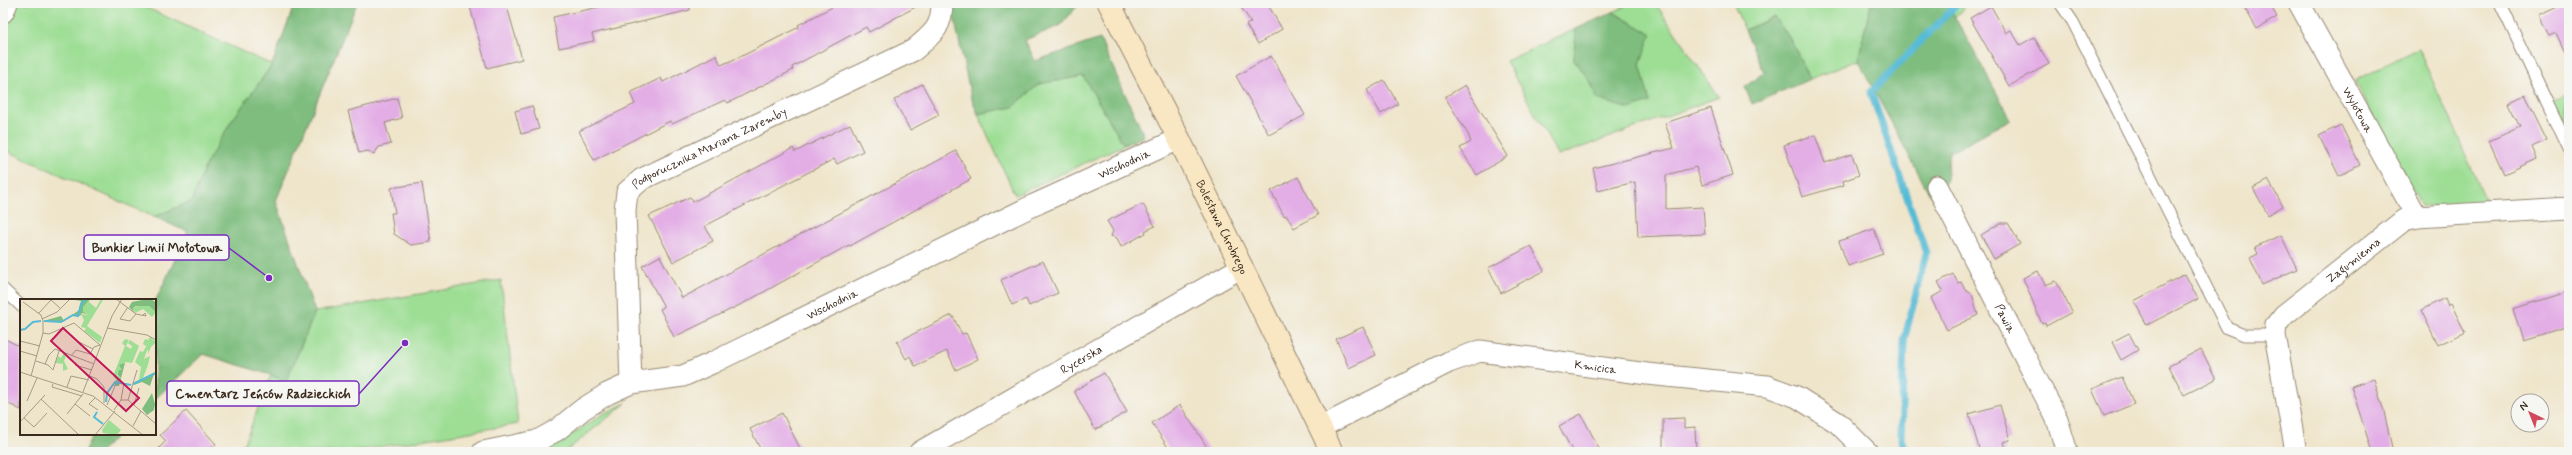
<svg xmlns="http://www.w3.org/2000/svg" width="2572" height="455" viewBox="0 0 2572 455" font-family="Mynerve,sans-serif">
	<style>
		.green { fill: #9dde94; stroke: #6c8459 }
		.forest { fill: #7ebd7e; stroke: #5c744e }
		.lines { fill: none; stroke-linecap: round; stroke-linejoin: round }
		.stream { stroke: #57bbd5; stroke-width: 7 }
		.building { fill: #e3aee6 }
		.lane-casing { stroke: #958874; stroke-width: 13 }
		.street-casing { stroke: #958874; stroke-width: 23 }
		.secondary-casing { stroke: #958874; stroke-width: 24 }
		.lane { stroke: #fff; stroke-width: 11 }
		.street { stroke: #fff; stroke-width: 21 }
		.secondary { stroke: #f9e7c3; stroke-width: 22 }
		.labels { text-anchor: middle; stroke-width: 3; stroke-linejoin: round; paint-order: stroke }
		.street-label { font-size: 12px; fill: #3b2a1e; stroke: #f6f6f2 }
		.inset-river { fill: none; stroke: #57bbd5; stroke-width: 2 }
		.inset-road { fill: none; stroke: #a79a86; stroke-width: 1 }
		.view { fill: #c2185b; fill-opacity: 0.15; stroke: #c2185b; stroke-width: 2 }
		.inset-edge { fill: none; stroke: #3b2a1e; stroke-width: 2 }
		.leader { fill: none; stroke: #7b2cbf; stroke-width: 1.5 }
		.callout-dot { fill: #7b2cbf; stroke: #f6f6f2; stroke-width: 1.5 }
		.callout { fill: #f6f6f2; stroke: #7b2cbf; stroke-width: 1.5 }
		.callout-label { font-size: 13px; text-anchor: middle; font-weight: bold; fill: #3b2a1e }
	</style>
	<rect width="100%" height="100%" fill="#f6f6f2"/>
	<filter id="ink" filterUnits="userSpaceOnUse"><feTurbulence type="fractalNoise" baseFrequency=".025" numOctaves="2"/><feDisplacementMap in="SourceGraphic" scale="8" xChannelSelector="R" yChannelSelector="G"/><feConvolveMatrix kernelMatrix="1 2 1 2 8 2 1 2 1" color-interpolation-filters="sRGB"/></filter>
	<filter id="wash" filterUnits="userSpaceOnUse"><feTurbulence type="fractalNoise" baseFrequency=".012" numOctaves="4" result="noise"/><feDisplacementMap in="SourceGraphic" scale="16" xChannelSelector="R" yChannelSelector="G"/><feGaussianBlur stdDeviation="0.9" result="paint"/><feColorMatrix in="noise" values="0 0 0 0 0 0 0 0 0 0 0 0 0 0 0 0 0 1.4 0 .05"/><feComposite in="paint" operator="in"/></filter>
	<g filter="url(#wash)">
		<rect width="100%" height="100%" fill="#efe5cb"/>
		<path class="green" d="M 18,3 L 136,3 L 272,65 L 231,122 L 206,164 L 192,201 L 154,217 L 3,149 L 3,37 Z
			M 1634,3 L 1655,3 L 1719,97 L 1558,156 L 1506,61 L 1576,29 L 1574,59 L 1591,83 L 1597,99 L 1649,102 L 1640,64 L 1650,34 L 1613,12 Z
			M 1733,3 L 1871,3 L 1858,60 L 1810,79 L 1789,37 L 1774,17 L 1745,30 Z
			M 1947,3 L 1968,3 L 1955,17 Z
			M 2418,48 L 2487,203 L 2430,207 L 2421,206 L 2355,81 Z
			M 1083,76 L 1124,145 L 1015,195 L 978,114 L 1013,107 L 1039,84 Z
			M 2569,92 L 2569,129 L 2554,99 Z
			M 501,280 L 518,424 L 349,452 L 241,452 L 271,375 L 286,382 L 315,312 Z
			M 626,403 L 565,452 L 546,452 L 603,414 Z"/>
		<path class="forest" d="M 295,3 L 357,3 L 276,201 L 315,312 L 286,382 L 271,375 L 203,354 L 155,399 L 155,302 L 188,232 L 154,217 L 192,201 L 206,164 L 231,122 L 272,65 Z
			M 951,3 L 1080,3 L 1061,25 L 1025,40 L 1035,61 L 1100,39 L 1144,136 L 1124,145 L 1083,76 L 1039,84 L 1013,107 L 978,114 L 971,97 Z
			M 1871,3 L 1947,3 L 2011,119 L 1950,152 L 1945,183 L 1930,195 L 1858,60 Z
			M 1613,12 L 1651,34 L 1640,64 L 1650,102 L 1629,109 L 1597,99 L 1591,83 L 1574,59 L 1576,29 Z
			M 1774,17 L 1789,37 L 1810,79 L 1752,104 L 1745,87 L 1764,72 L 1745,30 Z
			M 93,434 L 119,434 L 100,452 L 84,452 Z"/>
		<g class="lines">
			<path class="stream" d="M 1906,452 L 1901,439 L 1904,341 L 1926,253 L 1871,92 L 1958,3"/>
		</g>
		<g id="blocks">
			<path class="building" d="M 469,3 L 506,3 L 522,59 L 487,68 Z
				M 618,3 L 690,3 L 690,10 L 592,34 L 594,41 L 559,48 L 553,17 Z
				M 840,3 L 923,3 L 869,32 L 866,27 L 792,67 L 793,70 L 728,103 L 725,100 L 672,124 L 670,121 L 594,160 L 579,131 L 635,104 L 630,93 L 661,78 L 663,82 L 716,55 L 721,65 L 744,55 L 799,27 L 798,25 Z
				M 1238,3 L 1267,3 L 1282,29 L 1258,44 L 1246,25 L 1251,22 Z
				M 2242,3 L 2269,3 L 2277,17 L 2257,29 Z
				M 2565,3 L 2569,3 L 2569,61 L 2556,33 L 2549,36 L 2539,15 Z
				M 1991,6 L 2006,33 L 2011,30 L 2020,45 L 2034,37 L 2049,64 L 2009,86 L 1970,18 Z
				M 1271,56 L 1305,115 L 1269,135 L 1236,76 Z
				M 1384,80 L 1398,104 L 1381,114 L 1367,90 Z
				M 922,84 L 939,115 L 910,130 L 894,100 Z
				M 1465,85 L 1508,156 L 1477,175 L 1460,148 L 1471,142 L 1468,134 L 1445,97 Z
				M 2525,95 L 2547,140 L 2532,147 L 2537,159 L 2504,174 L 2489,141 L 2520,127 L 2508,103 Z
				M 397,98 L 402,118 L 385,123 L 391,144 L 379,147 L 374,154 L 368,151 L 359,153 L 348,111 Z
				M 532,106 L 539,129 L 521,134 L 515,111 Z
				M 1711,108 L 1733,175 L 1702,185 L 1696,167 L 1666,175 L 1666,209 L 1703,207 L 1705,234 L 1638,237 L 1635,182 L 1598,191 L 1593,168 L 1674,148 L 1665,123 Z
				M 850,124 L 863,151 L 837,164 L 834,159 L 705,226 L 713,241 L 673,262 L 649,216 L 690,197 L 693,202 L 793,148 L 795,152 Z
				M 2341,125 L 2360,165 L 2339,176 L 2319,136 Z
				M 1815,135 L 1825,163 L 1852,154 L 1859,175 L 1843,181 L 1844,185 L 1802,197 L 1784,145 Z
				M 956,151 L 971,179 L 850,246 L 849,245 L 836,252 L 744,303 L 674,337 L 660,309 L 664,307 L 642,266 L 660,256 L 682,298 Z
				M 1298,177 L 1318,215 L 1294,228 L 1286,215 L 1284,216 L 1271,191 Z
				M 2268,180 L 2283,206 L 2268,215 L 2253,188 Z
				M 422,183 L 431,242 L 411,245 L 394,234 L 391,213 L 395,213 L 391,188 Z
				M 1143,204 L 1155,226 L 1145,231 L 1146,233 L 1121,247 L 1117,238 L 1111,236 L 1113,231 L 1107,221 Z
				M 2001,223 L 2008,223 L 2020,244 L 1994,259 L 1981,235 Z
				M 1874,229 L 1883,254 L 1848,266 L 1839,241 Z
				M 2281,235 L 2297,269 L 2262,285 L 2250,258 L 2258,254 L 2255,247 Z
				M 1531,246 L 1544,271 L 1501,293 L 1488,268 Z
				M 1043,261 L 1058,293 L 1029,306 L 1026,299 L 1012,305 L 1001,280 Z
				M 2038,271 L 2045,285 L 2056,281 L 2072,312 L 2046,326 L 2045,323 L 2042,324 L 2023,278 Z
				M 1953,274 L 1958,283 L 1961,282 L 1965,290 L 1972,294 L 1978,315 L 1947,330 L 1931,298 L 1943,291 L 1938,282 Z
				M 2185,274 L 2198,299 L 2147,325 L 2134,301 Z
				M 2569,291 L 2569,326 L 2523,340 L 2513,309 Z
				M 2445,298 L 2448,306 L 2451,304 L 2465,332 L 2438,345 L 2421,310 Z
				M 952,315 L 962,334 L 966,333 L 978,359 L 956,370 L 947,351 L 915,366 L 910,356 L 906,359 L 897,342 Z
				M 1363,327 L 1376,355 L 1349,368 L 1336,339 Z
				M 2129,333 L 2138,350 L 2121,360 L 2112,342 Z
				M 3,338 L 21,347 L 21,410 L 3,401 Z
				M 2201,349 L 2216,379 L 2184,395 L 2169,366 Z
				M 1104,373 L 1127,412 L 1095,430 L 1074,391 Z
				M 2122,377 L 2134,404 L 2104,416 L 2092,389 Z
				M 2374,379 L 2384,412 L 2393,452 L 2372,452 L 2351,386 Z
				M 1180,405 L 1198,433 L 1210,452 L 1171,452 L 1152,423 Z
				M 2000,405 L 2010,440 L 2003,442 L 2006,452 L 1980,452 L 1969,414 Z
				M 186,411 L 216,444 L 207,452 L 155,452 L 166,441 L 160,435 Z
				M 782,413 L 802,452 L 762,452 L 750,429 Z
				M 1581,414 L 1601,452 L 1573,452 L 1559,426 Z
				M 1684,418 L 1684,428 L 1695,427 L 1696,452 L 1663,452 L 1663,419 Z"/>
		</g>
	</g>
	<g filter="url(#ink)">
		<use href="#blocks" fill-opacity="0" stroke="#958874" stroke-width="1"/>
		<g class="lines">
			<defs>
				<path id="lane" d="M 2060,3 L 2073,22 L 2227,328 L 2244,335 L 2275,335
					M 2500,3 L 2569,149
					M 3,289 L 21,306"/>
				<g id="street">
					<path id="s1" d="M 2299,3 L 2417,217"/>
					<path d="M 3,12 L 7,3"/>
					<path id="s2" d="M 1937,186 L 2057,419 L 2067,452"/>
					<path id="s3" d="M 631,383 L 625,210 L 627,192 L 642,179 L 914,50 C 932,34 942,29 942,3"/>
					<path id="s4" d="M 1321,427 L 1449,362 L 1480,351 L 1647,374 L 1767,386 L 1797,397 L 1838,423 L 1867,452"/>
					<path id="s5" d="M 483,452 L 537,441 L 557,430 L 583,409 L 607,394 L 631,383 L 683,376 L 712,363 L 1034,205 L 1179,139"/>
					<path id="s6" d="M 920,452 L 1242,267"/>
					<path id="s7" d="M 2296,452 L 2275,335 L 2276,325 L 2284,315 L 2404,220 L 2417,217 L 2569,208"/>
				</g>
				<g id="secondary">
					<path id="s8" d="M 1109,3 L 1179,139 L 1332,452"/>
				</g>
			</defs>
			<use href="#lane" class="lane-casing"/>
			<use href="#street" class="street-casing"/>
			<use href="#secondary" class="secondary-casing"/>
			<use href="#lane" class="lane"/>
			<use href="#street" class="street"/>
			<use href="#secondary" class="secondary"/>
		</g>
	</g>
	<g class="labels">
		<g class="street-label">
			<text dy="4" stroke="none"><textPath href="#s1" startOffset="122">Wylotowa</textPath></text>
			<text dy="4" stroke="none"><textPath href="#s3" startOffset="285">Podporucznika Mariana Zaremby</textPath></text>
			<text dy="4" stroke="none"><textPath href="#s5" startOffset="708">Wschodnia</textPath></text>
			<text dy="4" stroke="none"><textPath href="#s8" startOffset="251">Bolesława Chrobrego</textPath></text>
			<text dy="4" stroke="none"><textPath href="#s7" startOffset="230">Zagumienna</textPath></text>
			<text dy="4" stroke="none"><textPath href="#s5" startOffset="384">Wschodnia</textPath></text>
			<text dy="4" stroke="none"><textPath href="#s2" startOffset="149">Pawia</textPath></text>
			<text dy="4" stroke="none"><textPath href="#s6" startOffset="186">Rycerska</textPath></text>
			<text dy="4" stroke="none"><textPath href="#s4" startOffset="293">Kmicica</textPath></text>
		</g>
	</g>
	<g transform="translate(20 299)">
		<rect width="136" height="136" fill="#efe5cb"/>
		<path d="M 70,0 L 69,3 L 76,9 L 81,0 L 83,1 L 67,27 L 82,38 L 83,35 L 80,44 L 64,32 L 66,29 L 61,28 L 64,21 L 61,15 L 67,16 L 68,15 L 62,13 L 62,8 ZM 120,6 L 129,7 L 136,13 L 132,18 L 123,10 L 115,14 L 113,9 ZM 130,38 L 136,43 L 131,48 L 128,55 L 128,50 L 126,54 L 124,60 L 130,57 L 128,66 L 123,79 L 119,81 L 121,68 L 115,63 L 120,52 L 123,53 L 129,42 L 126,47 L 123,45 L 125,40 L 128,41 ZM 105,40 L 109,41 L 106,47 L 111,50 L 112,47 L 108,44 L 110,41 L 119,47 L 112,64 L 106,63 L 102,66 L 102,71 L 97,76 L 97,79 L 98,76 L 101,79 L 96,81 L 93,77 L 105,47 L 102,44 ZM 43,55 L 50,58 L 46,57 L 44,62 L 48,70 L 43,72 L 43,65 L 35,64 L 38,57 L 41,59 ZM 89,121 L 101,131 L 97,136 L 83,134 L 82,131 Z" fill="#9dde94"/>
		<path d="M 70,0 L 63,8 L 63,13 L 69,16 L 62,14 L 60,17 L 54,16 L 43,23 L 23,22 L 41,17 L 44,22 L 59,11 L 61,2 L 55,1 ZM 127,0 L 136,0 L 132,1 L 136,3 L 136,13 L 129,7 L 116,7 L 113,9 L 114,13 L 109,8 L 112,3 ZM 105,64 L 99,87 L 94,87 L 96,81 L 101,79 L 98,76 L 97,79 L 99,71 L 102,71 L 99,66 ZM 136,69 L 130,87 L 122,83 L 114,86 L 115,83 L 135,73 ZM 132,94 L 135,105 L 134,111 L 127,116 L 122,110 Z" fill="#7ebd7e"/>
		<path class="inset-river" d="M 24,22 L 41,23 L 53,16 L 58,17 L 61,5 L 66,0M 0,31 L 5,30 L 13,23 L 21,22M 113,85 L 136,74M 86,103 L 87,94 L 95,83 L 111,86M 77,113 L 74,118 L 83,125"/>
		<path class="inset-road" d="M 30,0 L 41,10M 96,0 L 116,15M 3,3 L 21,16 L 23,22 L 23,34 L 11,77M 108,8 L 100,20 L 110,22 L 116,15M 18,15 L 31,1M 116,15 L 126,17 L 125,14 L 123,16M 22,20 L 37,13 L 50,0M 87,29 L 127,36 L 136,41M 23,34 L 29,35 L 54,24 L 80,46 L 74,48 L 70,55 L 56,51 L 51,57M 0,42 L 20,47M 59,43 L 73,50M 0,52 L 17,57M 16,62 L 28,66 L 33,71 L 39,52M 25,65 L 29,56 L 35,50 L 74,65M 55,66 L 72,71M 0,73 L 73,97 L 123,136M 70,77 L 77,80 L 84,88 L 84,104M 33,85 L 32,88 L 62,97M 47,88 L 51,77 L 69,81M 63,93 L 92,17 L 102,0M 75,99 L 69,105 L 78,111M 21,100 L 59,136M 101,101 L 104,84M 108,101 L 117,71M 7,102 L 17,79M 55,105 L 70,117M 87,106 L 95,87M 114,106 L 119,89M 94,111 L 101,101 L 108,101 L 136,125M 47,115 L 63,95M 4,119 L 14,128 L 27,114M 0,123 L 25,96M 113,127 L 121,112M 75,136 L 95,112"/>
		<path class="view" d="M 43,29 L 119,99 L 106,112 L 31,42 Z"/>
		<rect width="136" height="136" class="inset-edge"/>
	</g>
	<path class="leader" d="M269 278L229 248M405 343L359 394"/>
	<g class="callout-dot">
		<circle cx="269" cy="278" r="4"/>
		<circle cx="405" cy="343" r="4"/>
	</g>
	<g class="callout">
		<rect x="84" y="235" width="145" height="25" rx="4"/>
		<rect x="167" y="381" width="192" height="25" rx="4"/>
	</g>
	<g class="callout-label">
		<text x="157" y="252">Bunkier Linii Mołotowa</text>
		<text x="263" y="398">Cmentarz Jeńców Radzieckich</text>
	</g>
	<rect width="2572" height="455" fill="none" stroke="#f6f6f2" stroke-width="16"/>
	<g transform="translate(2530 413) rotate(317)"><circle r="19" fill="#f6f6f2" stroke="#aba49d"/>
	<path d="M0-3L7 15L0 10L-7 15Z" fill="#d1495b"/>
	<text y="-6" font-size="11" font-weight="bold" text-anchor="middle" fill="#3b2a1e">N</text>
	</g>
</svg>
